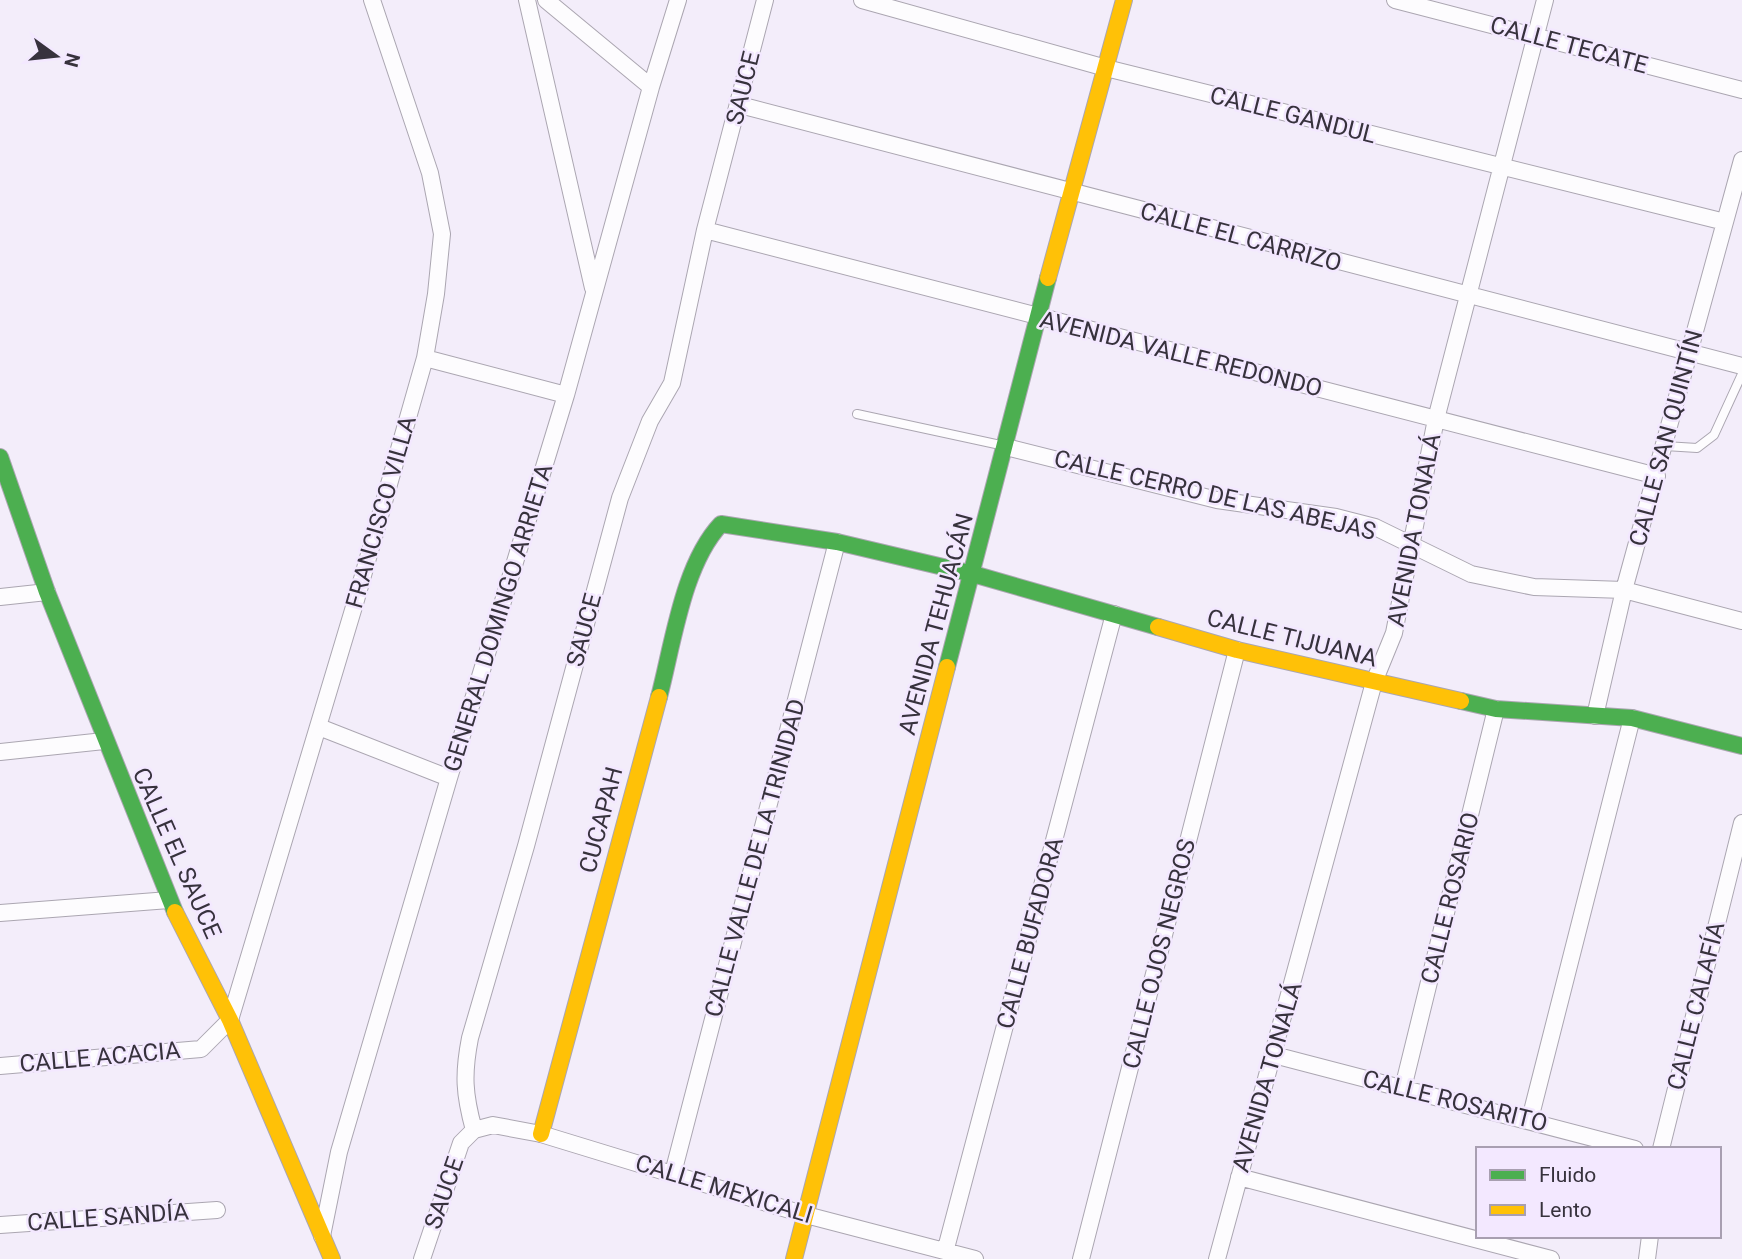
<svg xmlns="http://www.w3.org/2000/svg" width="1742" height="1259" viewBox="0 0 1742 1259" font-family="Roboto,sans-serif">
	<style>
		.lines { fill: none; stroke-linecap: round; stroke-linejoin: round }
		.lane-casing { stroke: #aba6b1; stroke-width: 10 }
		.street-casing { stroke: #aba6b1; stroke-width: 18 }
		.fast-casing { stroke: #aba6b1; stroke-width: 18 }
		.slow-casing { stroke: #aba6b1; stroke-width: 18 }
		.lane { stroke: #fdfcfe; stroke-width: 8 }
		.street { stroke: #fdfcfe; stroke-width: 16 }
		.fast { stroke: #4caf50; stroke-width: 16 }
		.slow { stroke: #ffc107; stroke-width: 16 }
		.labels { text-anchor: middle; stroke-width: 5; stroke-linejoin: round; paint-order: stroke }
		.street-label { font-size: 24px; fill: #37323d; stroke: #f3e8ff }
	</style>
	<rect width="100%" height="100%" fill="#f3edfa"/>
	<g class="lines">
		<defs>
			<path id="lane" d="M 857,414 L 1005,446
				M 1665,446 L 1697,448 L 1714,435 L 1742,374"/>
			<path id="street" d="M 527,0 L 593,288
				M 546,0 L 651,87
				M 862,0 L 1106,68 L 1725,222
				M 1395,0 L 1742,90
				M 740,105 L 1742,366
				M 705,230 L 1657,476
				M 425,358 L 566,395
				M 1006,447 L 1217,500 L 1336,517 L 1375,527 L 1471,574 L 1534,587 L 1624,590 L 1742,621
				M 0,597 L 47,592
				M 1595,716 L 1624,590 L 1742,160
				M 319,727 L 449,778
				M 0,752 L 104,741
				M 0,913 L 169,900
				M 1274,1055 L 1635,1149
				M 0,1066 L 201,1049 L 230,1020 L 356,600 L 425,358 L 436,294 L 442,234 L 430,173 L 372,0
				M 1403,1088 L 1496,709
				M 1530,1119 L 1632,718
				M 474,1130 C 464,1094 463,1074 470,1038 L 526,846 L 620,498 L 650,421 L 672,383 L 705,230 L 765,0
				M 474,1130 L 493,1125 L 541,1134 L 806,1215 L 975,1259
				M 1661,1149 L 1742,823
				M 673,1173 L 837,542
				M 1239,1177 L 1551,1259
				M 0,1225 L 217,1210
				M 322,1236 L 339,1152 L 449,778 L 566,395 L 651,87 L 678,0
				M 945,1252 L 1114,614
				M 422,1259 L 461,1143 L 474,1130
				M 1081,1259 L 1237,650
				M 1217,1259 L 1374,682 L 1394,633 L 1436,419 L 1545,0
				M 1647,1259 L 1650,1236"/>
			<path id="fast" d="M 0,457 L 47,592 L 175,912
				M 947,667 L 1048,278
				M 659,697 C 673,644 683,564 721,524 L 837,542 L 973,574 L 1158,627
				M 1461,701 L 1496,709 L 1632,718 L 1742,746"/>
			<path id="slow" d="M 1048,278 L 1124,0
				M 1158,627 L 1237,650 L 1461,701
				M 175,912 L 230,1020 L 332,1259
				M 541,1134 L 659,697
				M 794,1259 L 947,667"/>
		</defs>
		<use href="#lane" class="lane-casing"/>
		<use href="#street" class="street-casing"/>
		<use href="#fast" class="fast-casing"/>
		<use href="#slow" class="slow-casing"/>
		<use href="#lane" class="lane"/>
		<use href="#street" class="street"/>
		<use href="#fast" class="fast"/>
		<use href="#slow" class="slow"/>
	</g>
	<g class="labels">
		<g class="street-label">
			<text transform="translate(1569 45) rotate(15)" y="8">CALLE TECATE</text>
			<text transform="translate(743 88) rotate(-76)" y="8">SAUCE</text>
			<text transform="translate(1293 115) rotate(14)" y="8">CALLE GANDUL</text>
			<text transform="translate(1241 237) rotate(15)" y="8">CALLE EL CARRIZO</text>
			<text transform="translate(1181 354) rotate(14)" y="8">AVENIDA VALLE REDONDO</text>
			<text transform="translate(1666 438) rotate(-75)" y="8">CALLE SAN QUINTÍN</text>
			<text transform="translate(1215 495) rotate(13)" y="8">CALLE CERRO DE LAS ABEJAS</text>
			<text transform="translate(381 512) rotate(-74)" y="8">FRANCISCO VILLA</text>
			<text transform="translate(1414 530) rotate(-79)" y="8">AVENIDA TONALÁ</text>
			<text transform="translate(498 618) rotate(-73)" y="8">GENERAL DOMINGO ARRIETA</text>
			<text transform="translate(936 624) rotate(-75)" y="8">AVENIDA TEHUACÁN</text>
			<text transform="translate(584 630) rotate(-75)" y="8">SAUCE</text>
			<text transform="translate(1292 638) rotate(14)" y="8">CALLE TIJUANA</text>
			<text transform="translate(601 820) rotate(-75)" y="8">CUCAPAH</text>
			<text transform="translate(177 853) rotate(66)" y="8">CALLE EL SAUCE</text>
			<text transform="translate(755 858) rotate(-75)" y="8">CALLE VALLE DE LA TRINIDAD</text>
			<text transform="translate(1450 898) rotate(-76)" y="8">CALLE ROSARIO</text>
			<text transform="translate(1030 933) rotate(-75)" y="8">CALLE BUFADORA</text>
			<text transform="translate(1159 954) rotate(-76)" y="8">CALLE OJOS NEGROS</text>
			<text transform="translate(1696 1006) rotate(-76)" y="8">CALLE CALAFÍA</text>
			<text transform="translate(100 1057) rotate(-5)" y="8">CALLE ACACIA</text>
			<text transform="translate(1267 1077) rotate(-74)" y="8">AVENIDA TONALÁ</text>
			<text transform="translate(1455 1101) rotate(14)" y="8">CALLE ROSARITO</text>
			<text transform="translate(724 1189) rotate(17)" y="8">CALLE MEXICALI</text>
			<text transform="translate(444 1193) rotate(-71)" y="8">SAUCE</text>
			<text transform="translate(108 1217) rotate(-4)" y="8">CALLE SANDÍA</text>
		</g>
	</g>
	<rect x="1476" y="1147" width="245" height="91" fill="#f3e8ff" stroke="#a89fb1" stroke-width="2"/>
	<rect x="1490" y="1170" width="35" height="10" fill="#4caf50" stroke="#a89fb1" stroke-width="2"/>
	<text x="1539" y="1182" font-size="21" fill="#37323d">Fluido</text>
	<rect x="1490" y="1205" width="35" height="10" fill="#ffc107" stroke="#a89fb1" stroke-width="2"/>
	<text x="1539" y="1217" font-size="21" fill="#37323d">Lento</text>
	<g transform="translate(56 56) rotate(105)" stroke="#f3e8ff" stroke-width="5" paint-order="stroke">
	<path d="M0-5L12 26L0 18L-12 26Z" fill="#37323d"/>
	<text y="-10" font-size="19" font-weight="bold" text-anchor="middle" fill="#37323d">N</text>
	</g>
</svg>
